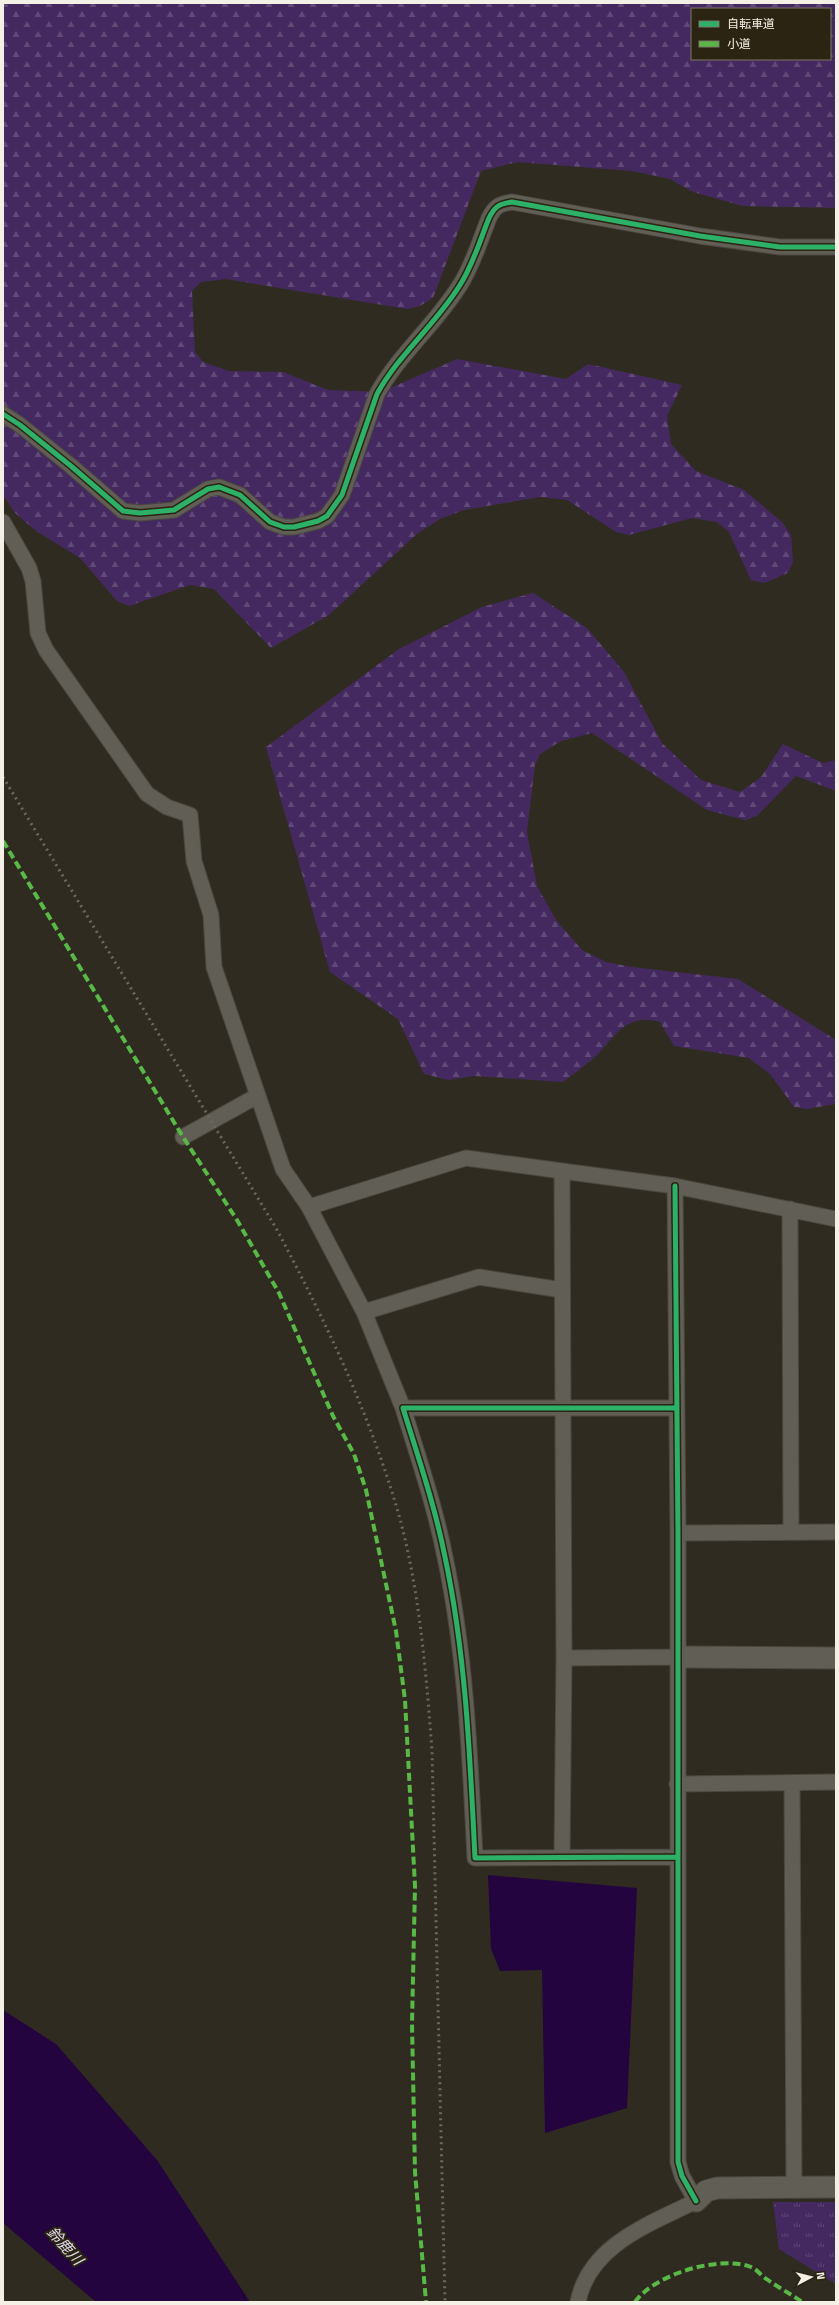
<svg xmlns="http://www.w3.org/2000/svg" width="839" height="2305" viewBox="0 0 839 2305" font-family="'Titillium Web','Noto Sans JP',sans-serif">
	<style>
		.forest { fill: url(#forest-firs); fill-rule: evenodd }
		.park { fill: url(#park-tufts) }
		.water { fill: #24043e }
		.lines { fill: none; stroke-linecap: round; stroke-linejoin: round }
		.street-casing { stroke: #4b483f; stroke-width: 17 }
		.secondary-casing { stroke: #4b483f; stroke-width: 23 }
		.street { stroke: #615e55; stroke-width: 15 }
		.secondary { stroke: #615e55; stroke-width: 21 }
		.rail { stroke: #6c6861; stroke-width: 3; stroke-dasharray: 2 4; stroke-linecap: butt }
		.quiet { stroke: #58b947; stroke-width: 4; stroke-dasharray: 8 4; stroke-linecap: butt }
		.cycleway-casing { stroke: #2b2412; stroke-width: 8 }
		.cycleway { stroke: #2db169; stroke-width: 5 }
		.labels { text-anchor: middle; stroke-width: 4; stroke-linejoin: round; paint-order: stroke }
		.water-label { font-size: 15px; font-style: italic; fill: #e4ddf1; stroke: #2b2412 }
	</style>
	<defs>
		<pattern id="forest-firs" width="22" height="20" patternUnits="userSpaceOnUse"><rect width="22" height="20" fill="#442960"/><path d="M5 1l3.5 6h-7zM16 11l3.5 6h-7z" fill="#604877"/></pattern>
		<pattern id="park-tufts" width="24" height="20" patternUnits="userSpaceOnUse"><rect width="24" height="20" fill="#442960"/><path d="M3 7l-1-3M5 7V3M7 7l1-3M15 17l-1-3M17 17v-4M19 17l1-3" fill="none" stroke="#604877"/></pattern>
	</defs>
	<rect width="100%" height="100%" fill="#302b21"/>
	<path class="forest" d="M 3,3 L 836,3 L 836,208 L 743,206 L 693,192 L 670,179 L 632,171 L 517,162 L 481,171 L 433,298 L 420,306 L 407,309 L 226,279 L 201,282 L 192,291 L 195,352 L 203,362 L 229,371 L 283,372 L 328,390 L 381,392 L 457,359 L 566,379 L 588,364 L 682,385 L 667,416 L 671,444 L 696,471 L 744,490 L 783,523 L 791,535 L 793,562 L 788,573 L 764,583 L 751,580 L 729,532 L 717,522 L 692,518 L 629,535 L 616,532 L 567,500 L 540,497 L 464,510 L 440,519 L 418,533 L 329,615 L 271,648 L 214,589 L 190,585 L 129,606 L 117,601 L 80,558 L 36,531 L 15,513 L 3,495 ZM 692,9 L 830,9 L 830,59 L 692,59 Z
		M 533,593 L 587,628 L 624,672 L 662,743 L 701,780 L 740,792 L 761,777 L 783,744 L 823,763 L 836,760 L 836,791 L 796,776 L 757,816 L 745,820 L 707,810 L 592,733 L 561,741 L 540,754 L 535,765 L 527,832 L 537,886 L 556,920 L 582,950 L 606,962 L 632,967 L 738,979 L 836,1040 L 836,1104 L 807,1109 L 794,1107 L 770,1074 L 749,1058 L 674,1046 L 660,1022 C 625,1013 616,1036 595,1057 C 585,1066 573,1074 563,1082 L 474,1076 L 448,1080 L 424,1074 L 398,1019 L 330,972 L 266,747 L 399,649 L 482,607 Z"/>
	<path class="park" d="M 773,2202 L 836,2202 L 836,2284 L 779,2249 Z"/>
	<path class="water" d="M 488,1875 L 637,1888 L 627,2108 L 545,2133 L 542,1970 L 500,1971 L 491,1949 Z
		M 3,2010 L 56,2044 L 157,2160 L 250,2302 L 96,2302 L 3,2223 Z"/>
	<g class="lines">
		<defs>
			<path id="street" d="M 3,414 L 20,425 L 71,466 L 123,511 L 140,513 L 174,510 L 208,489 L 219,487 L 240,495 L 270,522 L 284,527 L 294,527 L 318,521 L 327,516 L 342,495 L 377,394 C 399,354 436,324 460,285 C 473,265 480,240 489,218 C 495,206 499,204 512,202 L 700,236 L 780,247 L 836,247
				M 3,522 L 29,568 L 33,581 L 38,633 L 46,650 L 147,794 L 167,807 L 190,815 L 194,861 L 211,915 L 214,967 L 283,1169 L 309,1207
				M 183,1137 L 257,1096
				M 790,1209 L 791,1532
				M 364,1312 L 479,1277 L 562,1290
				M 403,1408 L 364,1312 L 309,1207 L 466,1158 L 562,1171
				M 676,1408 L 403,1408 C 418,1457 435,1506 445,1557 C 466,1656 470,1757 475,1858 L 678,1857
				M 678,1533 L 836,1532
				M 564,1658 L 678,1657
				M 792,1783 L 794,2187
				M 677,1784 L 836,1782
				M 562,1858 L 564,1658 L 562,1171 L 675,1186 L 836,1219
				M 578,2302 C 589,2245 650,2224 696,2201 L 682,2176 L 678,2162 L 678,1533 L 675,1186"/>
			<path id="secondary" d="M 678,1657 L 836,1658
				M 696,2201 L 706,2191 L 717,2188 L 836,2187"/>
		</defs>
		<use href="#street" class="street-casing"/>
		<use href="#secondary" class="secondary-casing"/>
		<use href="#street" class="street"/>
		<use href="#secondary" class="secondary"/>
		<path class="rail" d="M 3,777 L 276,1228 C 326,1322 371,1416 400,1519 C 420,1594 426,1673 432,1750 L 445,2302"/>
		<path class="quiet" d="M 3,841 L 183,1137 L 237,1220 L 279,1293 L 333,1416 L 354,1454 L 366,1490 L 396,1631 L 405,1700 L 415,1886 L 412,2024 L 415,2172 L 426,2302
			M 635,2302 C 655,2274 719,2255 751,2267 C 757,2269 762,2277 768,2280 C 779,2288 791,2294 802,2302"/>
		<defs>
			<path id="cycleway" d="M 3,414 L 20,425 L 71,466 L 123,511 L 140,513 L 174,510 L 208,489 L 219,487 L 240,495 L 270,522 L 284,527 L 294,527 L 318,521 L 327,516 L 342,495 L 377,394 C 399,354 436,324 460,285 C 473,265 480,240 489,218 C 495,206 499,204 512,202 L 700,236 L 780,247 L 836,247
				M 675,1186 L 678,1533 L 678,2162 L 682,2176 L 696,2201
				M 676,1408 L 403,1408 C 418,1457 435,1506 445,1557 C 466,1656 470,1757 475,1858 L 678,1857"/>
		</defs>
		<use href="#cycleway" class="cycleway-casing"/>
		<use href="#cycleway" class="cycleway"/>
	</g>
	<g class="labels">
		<g class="water-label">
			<text transform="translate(65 2246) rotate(48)" y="5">鈴鹿川</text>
		</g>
	</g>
	<rect width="839" height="2305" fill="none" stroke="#f5f0e5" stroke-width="8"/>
	<rect x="691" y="8" width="140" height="52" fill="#2b2412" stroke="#7c7666"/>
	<rect x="699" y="21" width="20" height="6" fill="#2db169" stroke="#7c7666"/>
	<text x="727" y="28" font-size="12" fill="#f5f0e5">自転車道</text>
	<rect x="699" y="41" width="20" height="6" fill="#58b947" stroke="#7c7666"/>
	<text x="727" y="48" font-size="12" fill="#f5f0e5">小道</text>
	<g transform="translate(811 2277) rotate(83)" stroke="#2b2412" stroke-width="3" paint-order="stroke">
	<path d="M0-3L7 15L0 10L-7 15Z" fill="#f5f0e5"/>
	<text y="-6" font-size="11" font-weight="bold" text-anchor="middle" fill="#f5f0e5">N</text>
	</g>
</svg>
